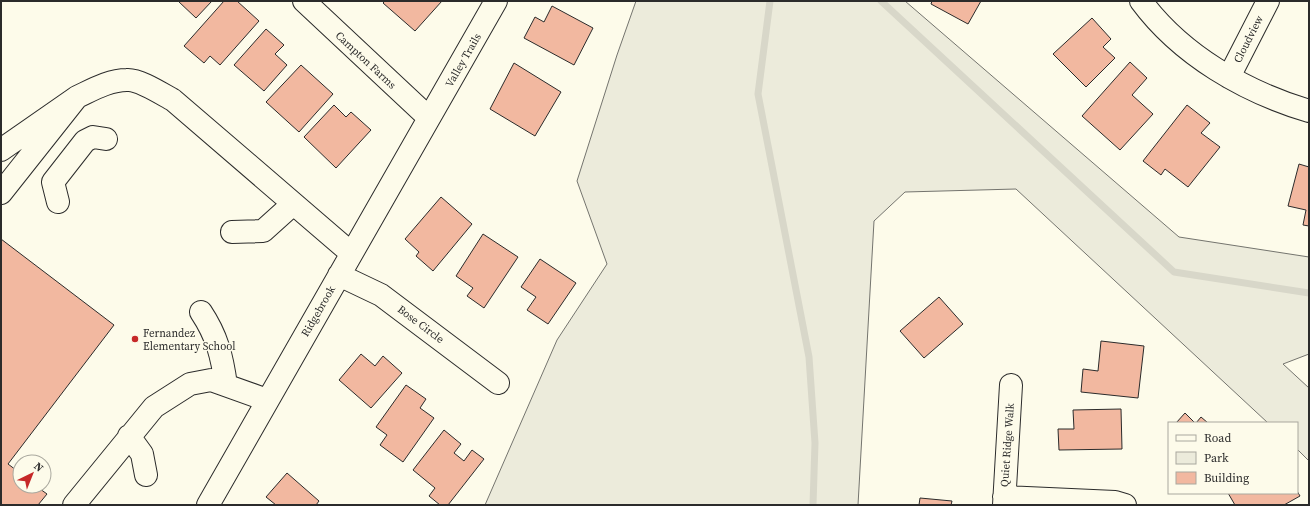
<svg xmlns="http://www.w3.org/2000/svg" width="1310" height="506" viewBox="0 0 1310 506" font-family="'Source Serif 4',serif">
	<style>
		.green { fill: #ecebdb; stroke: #74746e }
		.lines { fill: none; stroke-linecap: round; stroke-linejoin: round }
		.stream { stroke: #d8d7c9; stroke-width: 7 }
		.building { fill: #f2b8a0; stroke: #2b2b2b }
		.minor-casing { stroke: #2b2b2b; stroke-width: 24 }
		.minor { stroke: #fdfbea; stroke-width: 22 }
		.poi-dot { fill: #c62828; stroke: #fdfbea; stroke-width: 1.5 }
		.labels { text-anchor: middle; stroke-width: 3; stroke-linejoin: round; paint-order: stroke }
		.street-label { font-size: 11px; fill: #2b2b2b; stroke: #fdfbea }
		.poi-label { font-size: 11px; fill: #2b2b2b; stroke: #fdfbea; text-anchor: start }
	</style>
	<rect width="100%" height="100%" fill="#fdfbea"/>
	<path class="green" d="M 636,1 L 905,1 L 1179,237 L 1309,257 L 1309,354 L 1283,364 L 1309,388 L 1309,461 L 1297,449 L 1297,423 L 1268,423 L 1016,189 L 905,192 L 874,221 L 858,505 L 485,505 L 557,340 L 607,264 L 577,181 L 617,55 Z"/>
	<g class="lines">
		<path class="stream" d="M 770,1 L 758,94 L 809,357 L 815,443 L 813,505
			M 881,1 L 1174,272 L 1309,293"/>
	</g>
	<path class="building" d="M 178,1 L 212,1 L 196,18 Z
		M 224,1 L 237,1 L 259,21 L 220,65 L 210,56 L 204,63 L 184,46 Z
		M 385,1 L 442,1 L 415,31 L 383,3 Z
		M 932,1 L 981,1 L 968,24 L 931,4 Z
		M 552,6 L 593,28 L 574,65 L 524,38 L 535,17 L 544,22 Z
		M 1092,18 L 1111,39 L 1103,47 L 1115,58 L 1086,87 L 1053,54 Z
		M 266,29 L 284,45 L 275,54 L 287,65 L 264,91 L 234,65 Z
		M 1130,62 L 1147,78 L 1132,95 L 1153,114 L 1120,150 L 1082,116 Z
		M 514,63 L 561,92 L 535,136 L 490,109 Z
		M 301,65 L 333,94 L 299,132 L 266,102 Z
		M 334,105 L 346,117 L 351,112 L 371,130 L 336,168 L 304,137 Z
		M 1187,105 L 1210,123 L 1201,133 L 1220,147 L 1188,187 L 1165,169 L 1161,175 L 1143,161 Z
		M 1299,164 L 1309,167 L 1309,226 L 1303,225 L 1306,210 L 1288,206 Z
		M 441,197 L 472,224 L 433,271 L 416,256 L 419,252 L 405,239 Z
		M 483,234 L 518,257 L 484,308 L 467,296 L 473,288 L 456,276 Z
		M 1,239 L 114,325 L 8,464 L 20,473 L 20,486 L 36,486 L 47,494 L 38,505 L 1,505 Z
		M 540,259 L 576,283 L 548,324 L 527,310 L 536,297 L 521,287 Z
		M 939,297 L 963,324 L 924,358 L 900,331 Z
		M 1101,341 L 1144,346 L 1138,398 L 1081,392 L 1083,369 L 1098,371 Z
		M 361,354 L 375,366 L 383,356 L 402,373 L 371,408 L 339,380 Z
		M 406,385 L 426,399 L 420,408 L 434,418 L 403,462 L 380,445 L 387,435 L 376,427 Z
		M 1121,409 L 1122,449 L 1059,450 L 1058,429 L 1074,429 L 1073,410 Z
		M 1185,413 L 1195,423 L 1176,423 Z
		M 1201,417 L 1208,423 L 1196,423 Z
		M 444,430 L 461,444 L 454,453 L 464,461 L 472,450 L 484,459 L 448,505 L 440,505 L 429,496 L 435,488 L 413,470 Z
		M 287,473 L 319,501 L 316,505 L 276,505 L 266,497 Z
		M 1297,491 L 1300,496 L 1284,505 L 1235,505 L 1228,493 L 1297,493 Z
		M 920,498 L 952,501 L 951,505 L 919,505 Z"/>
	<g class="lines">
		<defs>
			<path id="minor" d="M 304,1 L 429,118
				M 1141,1 C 1181,55 1245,92 1309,111
				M 1229,77 L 1268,1
				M 77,97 C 92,90 109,80 127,80 C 139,79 162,94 173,100 L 351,253
				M 1,150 L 77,97 L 1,193
				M 58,202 L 53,182 L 85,141 L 93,137 L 106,139
				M 232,232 L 263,231 L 293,204
				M 339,275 L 381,295 L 498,383
				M 201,312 C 217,336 222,356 226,385
				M 129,436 L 142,454 L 146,475
				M 1004,497 L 1115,502 L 1125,505
				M 74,505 L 154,407 L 190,384 L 211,380 L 267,400
				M 208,505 L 496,1
				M 1004,505 L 1011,385"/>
		</defs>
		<use href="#minor" class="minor-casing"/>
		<use href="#minor" class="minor"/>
	</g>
	<circle class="poi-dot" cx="135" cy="339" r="4"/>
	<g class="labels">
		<g class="street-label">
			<text transform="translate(1248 39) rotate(-63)" y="4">Cloudview</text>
			<text transform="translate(366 60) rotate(43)" y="4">Campton Farms</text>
			<text transform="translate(463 60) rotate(-60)" y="4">Valley Trails</text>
			<text transform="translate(318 311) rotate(-60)" y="4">Ridgebrook</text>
			<text transform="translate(421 324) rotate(37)" y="4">Bose Circle</text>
			<text transform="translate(1007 445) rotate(-86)" y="4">Quiet Ridge Walk</text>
		</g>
		<g class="poi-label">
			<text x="143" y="337">Fernandez<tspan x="143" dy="13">Elementary School</tspan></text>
		</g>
	</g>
	<rect width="1310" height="506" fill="none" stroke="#2b2b2b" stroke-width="4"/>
	<rect x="1168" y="422" width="130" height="72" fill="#fdfbea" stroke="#a9a89e"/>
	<rect x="1176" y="435" width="20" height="6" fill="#fdfbea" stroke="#a9a89e"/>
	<text x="1204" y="442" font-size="12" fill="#2b2b2b">Road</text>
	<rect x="1176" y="452" width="20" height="12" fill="#ecebdb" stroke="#a9a89e"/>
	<text x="1204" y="462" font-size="12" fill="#2b2b2b">Park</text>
	<rect x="1176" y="472" width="20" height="12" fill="#f2b8a0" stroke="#a9a89e"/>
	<text x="1204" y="482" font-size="12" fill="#2b2b2b">Building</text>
	<g transform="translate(32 474) rotate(43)"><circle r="19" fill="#fdfbea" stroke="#a9a89e"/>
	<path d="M0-3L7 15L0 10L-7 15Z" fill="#c62828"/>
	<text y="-6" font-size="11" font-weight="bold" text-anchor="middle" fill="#2b2b2b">N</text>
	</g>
</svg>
